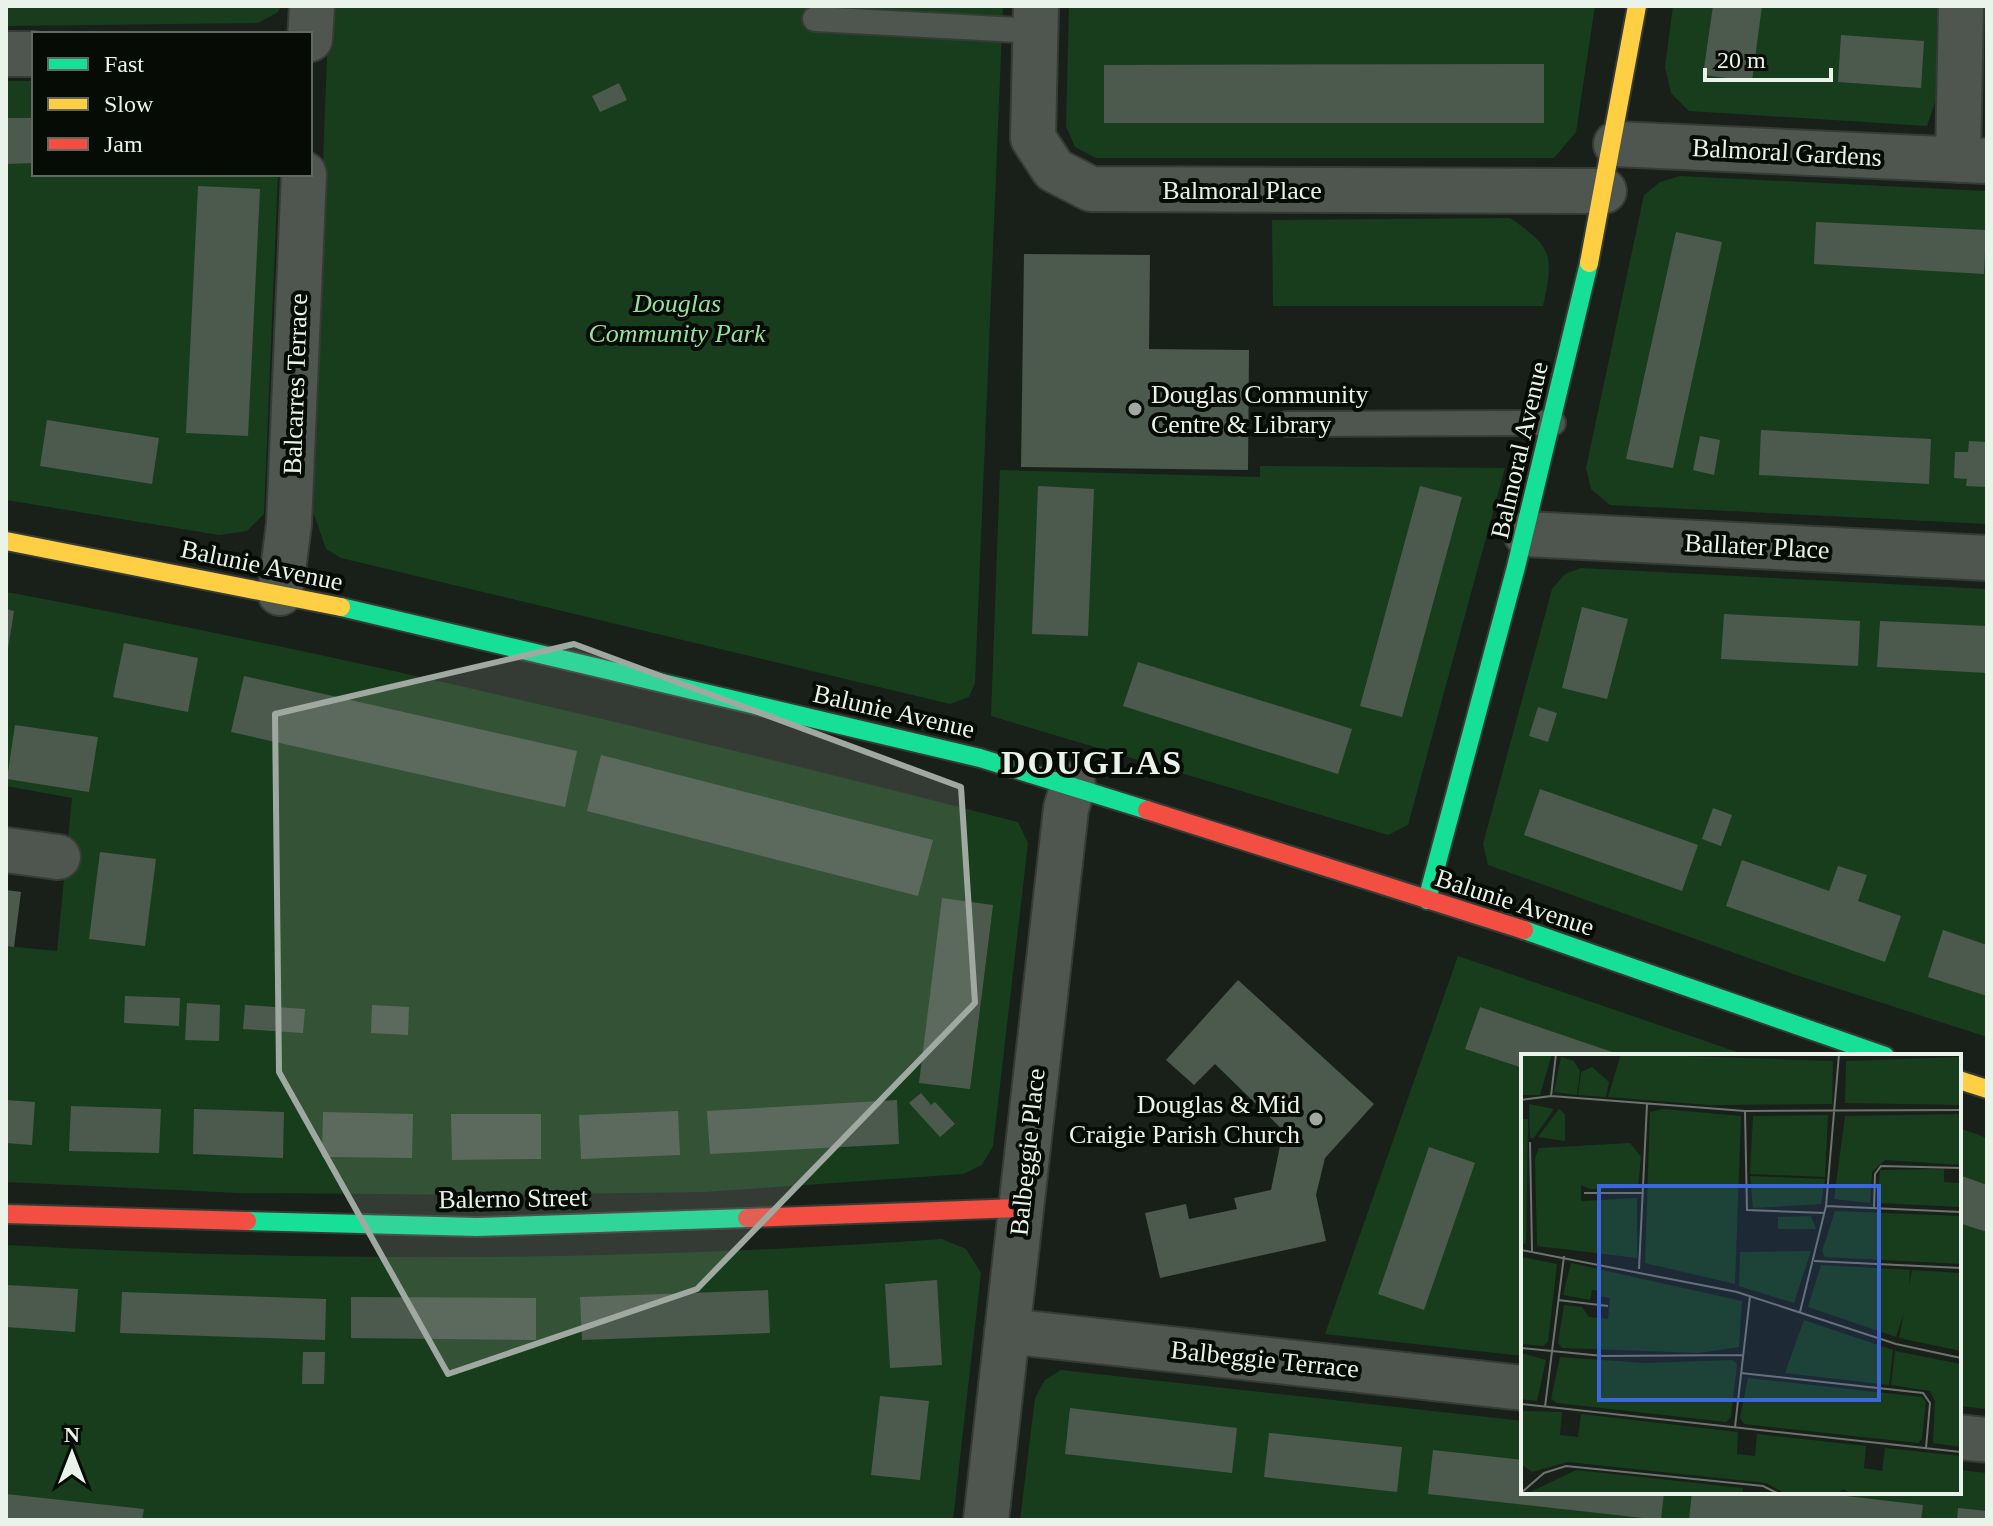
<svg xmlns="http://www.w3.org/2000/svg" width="1993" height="1526" viewBox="0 0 1993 1526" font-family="'Times New Roman',serif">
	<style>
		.green { fill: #183d1c }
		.building { fill: #4c5a4d }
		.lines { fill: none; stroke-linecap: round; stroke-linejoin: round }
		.lane-casing { stroke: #363b36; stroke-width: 28 }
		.street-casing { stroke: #363b36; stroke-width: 48 }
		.fast-casing { stroke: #363b36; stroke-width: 22 }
		.slow-casing { stroke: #363b36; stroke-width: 22 }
		.jam-casing { stroke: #363b36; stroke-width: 22 }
		.lane { stroke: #4f564f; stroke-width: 24 }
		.street { stroke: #4f564f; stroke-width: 44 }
		.fast { stroke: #16e098; stroke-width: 18 }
		.slow { stroke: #ffcf43; stroke-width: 18 }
		.jam { stroke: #f24e42; stroke-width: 18 }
		.marked { fill: #a0a9a1; fill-opacity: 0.2; stroke: #a0a9a1; stroke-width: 6; stroke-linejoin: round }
		.poi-dot { fill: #a0a9a1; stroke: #060b06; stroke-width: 3 }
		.labels { text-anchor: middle; stroke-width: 8; stroke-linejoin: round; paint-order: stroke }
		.street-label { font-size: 26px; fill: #eaf3ea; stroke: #060b06 }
		.park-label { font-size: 26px; font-style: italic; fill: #95e39a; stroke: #060b06 }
		.poi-label { font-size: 26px; fill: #eaf3ea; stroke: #060b06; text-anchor: start }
		.district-label { font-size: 34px; font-weight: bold; letter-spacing: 2px; fill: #eaf3ea; stroke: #060b06 }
		.inset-road { fill: none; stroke: #6c746d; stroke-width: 2 }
		.view { fill: #3c67db; fill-opacity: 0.15; stroke: #3c67db; stroke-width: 4 }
		.inset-edge { fill: none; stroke: #eaf3ea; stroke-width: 4 }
	</style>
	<rect width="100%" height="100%" fill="#182019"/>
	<path class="green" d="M 6,6 L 281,6 L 278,12 L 258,23 L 6,26 Z
		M 329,6 L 1003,6 L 975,683 L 969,697 L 950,704 L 341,558 L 326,549 L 310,503 Z
		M 1069,6 L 1595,6 L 1576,132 L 1554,158 L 1096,158 L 1075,147 L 1066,126 Z
		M 1673,6 L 1937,6 L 1936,99 L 1927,126 L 1689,111 L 1671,93 L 1665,67 Z
		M 6,81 L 34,81 L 34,174 L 278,174 L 264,514 L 247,531 L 219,535 L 6,500 Z
		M 1680,176 L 1987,191 L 1987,524 L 1610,505 L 1591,489 L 1586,468 L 1644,195 L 1660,182 Z
		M 1510,218 C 1553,247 1554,256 1543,306 L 1273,306 L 1272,220 Z
		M 1260,466 L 1505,468 L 1408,825 L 1388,835 L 991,716 L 1000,470 L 1260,477 Z
		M 1581,568 L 1987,589 L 1987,1037 L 1796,975 L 1488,865 L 1483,844 L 1552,589 L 1565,574 Z
		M 6,592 C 347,655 683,736 1018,822 L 1028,843 L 993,1146 L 982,1165 L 963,1174 L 706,1192 L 494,1195 L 239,1193 L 6,1182 L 6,946 L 57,951 L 72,798 L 6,786 Z
		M 1458,956 L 1749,1056 L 1523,1056 L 1523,1356 L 1325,1334 Z
		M 1959,1128 L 1987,1138 L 1987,1409 L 1959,1406 Z
		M 942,1239 L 966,1249 L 981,1273 L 953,1520 L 6,1520 L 6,1245 C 322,1263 626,1261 942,1239 Z
		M 1061,1370 L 1523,1421 L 1523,1492 L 1959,1492 L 1959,1470 L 1987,1473 L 1987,1520 L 1020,1520 L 1035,1398 L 1045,1380 Z"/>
	<path class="building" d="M 1713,6 L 1762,6 L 1752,81 L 1703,75 Z
		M 1841,35 L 1924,41 L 1921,88 L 1838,82 Z
		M 1544,64 L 1544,123 L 1104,123 L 1104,65 Z
		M 619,83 L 627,100 L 600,112 L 592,96 Z
		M 6,118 L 34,118 L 34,163 L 6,164 Z
		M 198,186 L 260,189 L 248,436 L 186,433 Z
		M 1816,222 L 1986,230 L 1984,274 L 1814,264 Z
		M 1676,232 L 1722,242 L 1673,468 L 1626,459 Z
		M 1024,254 L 1150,255 L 1149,349 L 1249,350 L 1248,470 L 1021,467 Z
		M 47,420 L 159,438 L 152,484 L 40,466 Z
		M 1761,430 L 1931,439 L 1929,484 L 1759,475 Z
		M 1700,436 L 1720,440 L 1714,475 L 1693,470 Z
		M 1969,441 L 1987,442 L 1987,487 L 1966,486 L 1967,479 L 1954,478 L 1955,452 L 1968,452 Z
		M 1038,486 L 1094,489 L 1088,636 L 1032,634 Z
		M 1420,486 L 1462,497 L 1402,717 L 1360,706 Z
		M 1582,607 L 1628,619 L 1607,699 L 1562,688 Z
		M 6,609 L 14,611 L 8,649 L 6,649 Z
		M 1724,614 L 1860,621 L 1858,666 L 1721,659 Z
		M 1880,621 L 1987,626 L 1987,673 L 1877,667 Z
		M 124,643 L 198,658 L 188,712 L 113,697 Z
		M 1138,662 L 1352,729 L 1338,774 L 1123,706 Z
		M 244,676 L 577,751 L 565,807 L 231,732 Z
		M 1538,707 L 1557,713 L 1548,742 L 1529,736 Z
		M 15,725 L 98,737 L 89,792 L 7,779 Z
		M 601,755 L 933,840 L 918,896 L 587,811 Z
		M 1540,789 L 1698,845 L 1682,891 L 1524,835 Z
		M 1713,808 L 1732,815 L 1721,846 L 1702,839 Z
		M 100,852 L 156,859 L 145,946 L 89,939 Z
		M 1742,860 L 1829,891 L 1838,866 L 1867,875 L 1858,901 L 1901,916 L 1885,962 L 1726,906 Z
		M 6,890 L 21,892 L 14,947 L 6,946 Z
		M 942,898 L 993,905 L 970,1089 L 919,1083 Z
		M 1943,930 L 1987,945 L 1987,996 L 1928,977 Z
		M 1238,980 L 1374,1104 L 1325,1158 L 1316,1195 L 1326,1241 L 1160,1278 L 1145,1213 L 1186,1204 L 1189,1219 L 1237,1209 L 1234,1198 L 1271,1190 L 1281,1141 L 1288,1135 L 1215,1064 L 1194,1085 L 1166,1060 Z
		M 125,996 L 180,998 L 179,1026 L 124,1023 Z
		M 187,1003 L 220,1005 L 219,1041 L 185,1040 Z
		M 245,1005 L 305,1009 L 303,1033 L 243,1029 Z
		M 372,1005 L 409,1007 L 408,1035 L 371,1033 Z
		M 1480,1007 L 1621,1055 L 1621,1056 L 1523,1056 L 1523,1068 L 1465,1049 Z
		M 921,1093 L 931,1105 L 935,1102 L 955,1124 L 940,1137 L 909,1103 Z
		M 6,1100 L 35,1102 L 32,1145 L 6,1143 Z
		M 897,1100 L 899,1144 L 710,1154 L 707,1111 Z
		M 71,1106 L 161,1109 L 159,1153 L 69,1151 Z
		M 194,1109 L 284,1112 L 283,1158 L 193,1154 Z
		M 678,1111 L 680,1155 L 581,1159 L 579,1115 Z
		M 323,1112 L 413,1114 L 412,1158 L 322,1157 Z
		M 451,1114 L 541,1114 L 541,1159 L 452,1160 Z
		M 1429,1147 L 1475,1163 L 1424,1310 L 1378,1294 Z
		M 1959,1175 L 1987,1185 L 1987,1232 L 1959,1223 Z
		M 937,1280 L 942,1365 L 890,1368 L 885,1284 Z
		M 6,1285 L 78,1289 L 75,1332 L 6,1327 Z
		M 768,1290 L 770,1333 L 582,1340 L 580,1297 Z
		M 122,1292 L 326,1299 L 325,1340 L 120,1333 Z
		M 351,1297 L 536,1298 L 536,1340 L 351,1338 Z
		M 303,1352 L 325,1352 L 324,1384 L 302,1384 Z
		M 880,1396 L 929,1401 L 920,1480 L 871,1475 Z
		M 1070,1408 L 1237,1428 L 1232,1473 L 1065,1454 Z
		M 1269,1433 L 1402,1447 L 1397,1492 L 1264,1477 Z
		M 1433,1450 L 1523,1460 L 1523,1492 L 1664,1492 L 1661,1520 L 1428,1494 Z
		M 1692,1492 L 1812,1492 L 1923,1505 L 1921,1520 L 1689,1520 Z
		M 6,1494 L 144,1509 L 142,1520 L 6,1520 Z
		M 1958,1508 L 1987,1511 L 1987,1520 L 1957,1520 Z"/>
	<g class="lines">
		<defs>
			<path id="lane" d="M 815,19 L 1035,31
				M 1287,424 L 1553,423"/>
			<path id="street" d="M 1036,6 L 1033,138 L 1054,170 L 1091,189 L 1604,191
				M 310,39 L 312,6
				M 6,54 L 34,54
				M 1616,144 L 1987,161
				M 1958,160 L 1961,6
				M 1526,534 L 1987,558
				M 280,593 L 289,524 L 304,174
				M 6,850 L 58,857
				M 1007,1331 L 1523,1388
				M 1959,1437 L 1987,1440
				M 986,1520 L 1066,809 L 1073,785"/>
			<path id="fast" d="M 341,607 L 980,758 L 1147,810
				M 1427,900 L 1516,567 L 1589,263
				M 1524,930 L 1885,1056
				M 247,1221 L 477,1227 L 747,1218"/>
			<path id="slow" d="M 1589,263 L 1637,6
				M 6,541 L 341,607
				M 1959,1080 L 1987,1089"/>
			<path id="jam" d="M 1147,810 L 1524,930
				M 6,1214 L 247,1221
				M 747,1218 L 1020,1208"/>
		</defs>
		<use href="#lane" class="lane-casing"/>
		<use href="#street" class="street-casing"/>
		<use href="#fast" class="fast-casing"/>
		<use href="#slow" class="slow-casing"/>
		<use href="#jam" class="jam-casing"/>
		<use href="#lane" class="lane"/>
		<use href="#street" class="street"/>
		<use href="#fast" class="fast"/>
		<use href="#slow" class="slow"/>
		<use href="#jam" class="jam"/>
	</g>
	<path class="marked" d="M 574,644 L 961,787 L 975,1003 L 697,1289 L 448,1374 L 279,1072 L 275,714 Z"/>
	<g class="poi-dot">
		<circle cx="1135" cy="409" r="8"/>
		<circle cx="1316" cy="1119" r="8"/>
	</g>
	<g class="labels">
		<g class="street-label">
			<text transform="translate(1787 152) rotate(3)" y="9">Balmoral Gardens</text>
			<text x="1242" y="199">Balmoral Place</text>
			<text transform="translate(295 384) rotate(-88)" y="9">Balcarres Terrace</text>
			<text transform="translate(1519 450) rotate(-77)" y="9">Balmoral Avenue</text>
			<text transform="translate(1757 546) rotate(3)" y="9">Ballater Place</text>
			<text transform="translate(262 565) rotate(12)" y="9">Balunie Avenue</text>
			<text transform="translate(894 711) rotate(13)" y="9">Balunie Avenue</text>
			<text transform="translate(1515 902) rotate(18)" y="9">Balunie Avenue</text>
			<text transform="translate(1027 1152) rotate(-84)" y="9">Balbeggie Place</text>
			<text transform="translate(513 1198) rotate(-1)" y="9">Balerno Street</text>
			<text transform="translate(1265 1359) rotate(6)" y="9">Balbeggie Terrace</text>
		</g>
		<g class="park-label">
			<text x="677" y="312">Douglas<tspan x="677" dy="30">Community Park</tspan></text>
		</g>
		<g class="poi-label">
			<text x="1151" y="403">Douglas Community<tspan x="1151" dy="30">Centre &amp; Library</tspan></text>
			<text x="1300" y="1113" text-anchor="end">Douglas &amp; Mid<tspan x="1300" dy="30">Craigie Parish Church</tspan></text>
		</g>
		<g class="district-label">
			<text x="1092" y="774">DOUGLAS</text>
		</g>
	</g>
	<g transform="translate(1521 1054)">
		<rect width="440" height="440" fill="#182019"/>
		<path d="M 0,0 L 31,0 L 19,41 L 0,41 ZM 100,0 L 312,7 L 311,50 L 188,51 L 87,43 ZM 40,3 L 53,7 L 59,17 L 56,41 L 33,38 ZM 440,3 L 440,51 L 324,49 L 325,7 ZM 71,13 L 88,28 L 85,43 L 57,41 L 60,18 ZM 8,50 L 33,55 L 12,85 L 9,83 ZM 38,55 L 44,60 L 44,87 L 17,83 ZM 142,55 L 220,62 L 214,230 L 124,209 L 129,58 ZM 440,60 L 440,111 L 364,106 L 351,118 L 349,149 L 313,145 L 324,62 ZM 307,61 L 304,123 L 229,120 L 232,62 ZM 0,65 L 7,65 L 5,190 L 0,189 ZM 109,89 L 120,103 L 117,134 L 69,135 L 60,131 L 60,147 L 116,144 L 116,204 L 16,192 L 14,104 L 18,94 ZM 423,115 L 423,128 L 440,129 L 439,153 L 356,149 L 359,116 ZM 229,122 L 304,125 L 300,150 L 232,154 ZM 314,157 L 440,162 L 440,210 L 304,203 L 301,197 ZM 290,162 L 295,175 L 257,175 L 257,163 ZM 290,197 L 273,249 L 218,232 L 219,198 ZM 0,203 L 36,210 L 27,288 L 22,292 L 0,290 ZM 50,209 L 221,247 L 218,293 L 178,299 L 41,294 L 37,289 L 43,251 L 61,253 L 68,263 L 87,265 L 89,244 L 78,242 L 79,237 L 71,236 L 69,246 L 42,241 ZM 300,211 L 389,216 L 387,246 L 375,283 L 287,253 ZM 391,216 L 440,219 L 440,297 L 378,284 ZM 283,266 L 372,296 L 368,331 L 264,319 ZM 374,297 L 440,310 L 440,393 L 412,389 L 414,347 L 409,337 L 370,331 ZM 0,299 L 25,306 L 16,347 L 0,345 ZM 39,303 L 124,309 L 211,306 L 216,310 L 210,363 L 205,368 L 36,349 L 30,345 ZM 227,324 L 401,343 L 405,348 L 401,385 L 397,389 L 223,370 L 219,364 ZM 0,357 L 41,358 L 39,381 L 57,383 L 60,360 L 217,378 L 216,400 L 234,402 L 236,380 L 345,392 L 343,414 L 361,417 L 364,394 L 440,402 L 440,440 L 331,440 L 322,435 L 316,440 L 265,440 L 245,429 L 47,408 L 11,418 L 0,410 ZM 55,416 L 222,434 L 221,440 L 5,440 Z" fill="#183d1c"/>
		<path class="inset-road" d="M 30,42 L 224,57 L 440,56M 0,46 L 30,42 L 35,0M 224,57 L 226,156 L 304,159M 9,88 L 11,197M 63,139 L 122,139M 305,152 L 440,158M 353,154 L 354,120 L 360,112 L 440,114M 0,196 L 216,238 L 375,290 L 440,304M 293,207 L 440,214M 118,215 L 126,50M 37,246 L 87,252M 279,258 L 305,152 L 318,0M 0,294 L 82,302 L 222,301M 220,319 L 402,339 L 409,349 L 405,394M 0,350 L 440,398M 24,353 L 43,202M 214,373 L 229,242M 0,439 L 23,419 L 45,412 L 242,432 L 258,440"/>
		<path class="view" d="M 78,132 L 358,132 L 358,346 L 78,346 Z"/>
		<rect width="440" height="440" class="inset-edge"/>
	</g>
	<rect width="1993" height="1526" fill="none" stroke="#eaf3ea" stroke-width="16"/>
	<rect x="32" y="32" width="280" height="144" fill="#060b06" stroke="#616861" stroke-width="2"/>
	<rect x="48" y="58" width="40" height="12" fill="#16e098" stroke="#616861" stroke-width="2"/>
	<text x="104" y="72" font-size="24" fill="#eaf3ea">Fast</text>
	<rect x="48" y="98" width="40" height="12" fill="#ffcf43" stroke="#616861" stroke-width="2"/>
	<text x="104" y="112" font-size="24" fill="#eaf3ea">Slow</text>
	<rect x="48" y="138" width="40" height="12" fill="#f24e42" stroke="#616861" stroke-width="2"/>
	<text x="104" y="152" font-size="24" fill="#eaf3ea">Jam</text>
	<g transform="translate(72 1454)" stroke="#060b06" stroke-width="6" paint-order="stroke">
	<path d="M0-6L14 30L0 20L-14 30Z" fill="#eaf3ea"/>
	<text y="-12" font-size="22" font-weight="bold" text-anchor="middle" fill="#eaf3ea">N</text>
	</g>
	<path d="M1705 68v12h126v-12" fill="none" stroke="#eaf3ea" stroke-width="4"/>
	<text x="1717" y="68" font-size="24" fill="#eaf3ea" stroke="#060b06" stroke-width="6" paint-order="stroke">20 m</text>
</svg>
